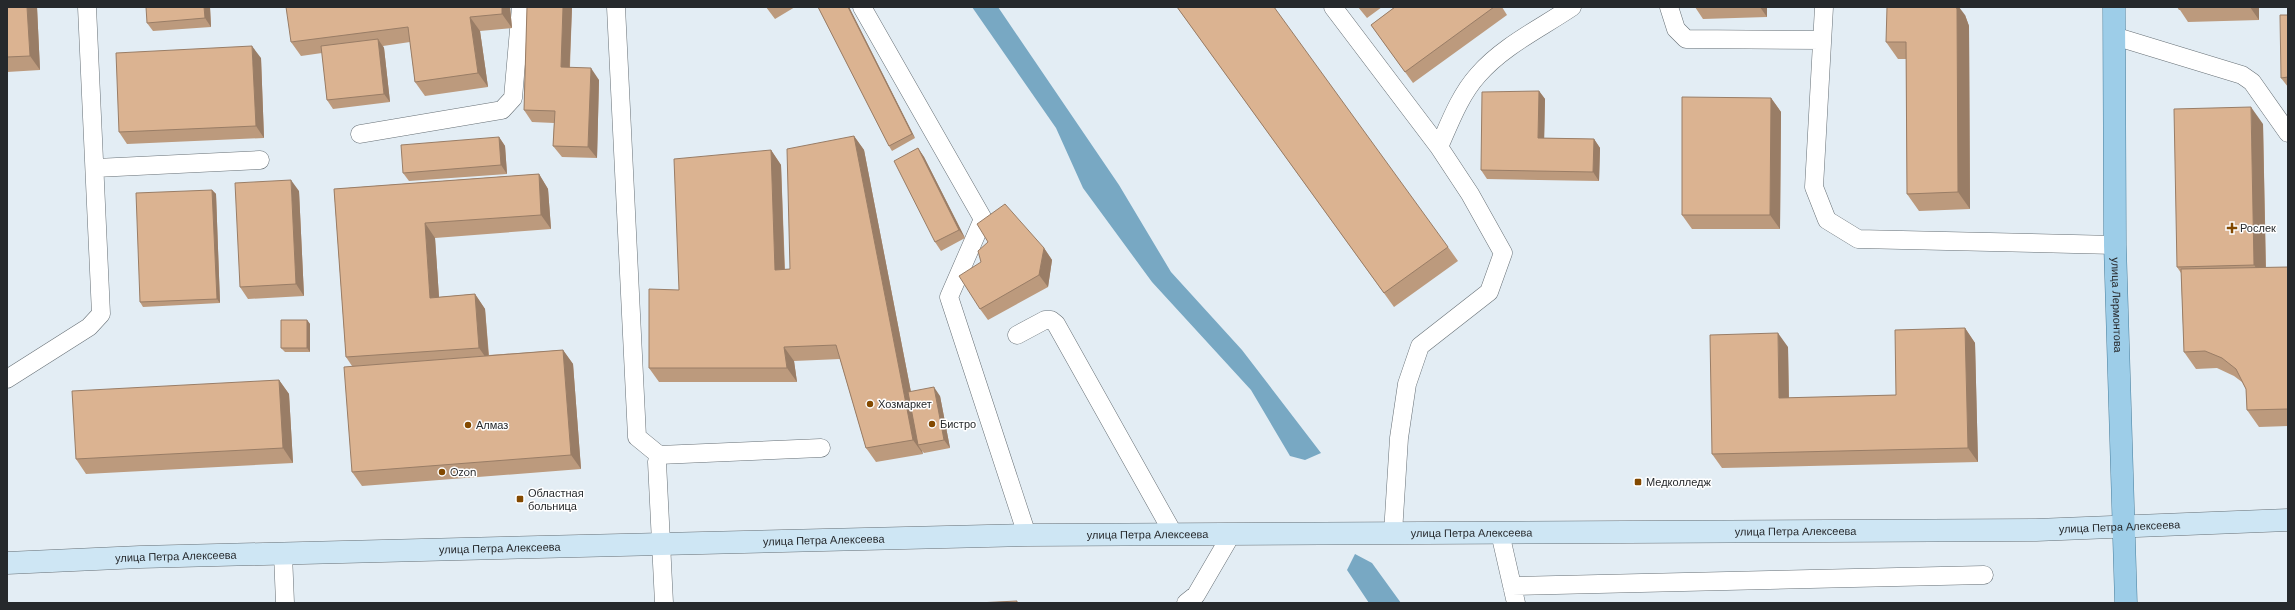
<svg xmlns="http://www.w3.org/2000/svg" width="2295" height="610" viewBox="0 0 2295 610" font-family="'DM Sans',sans-serif">
	<style>
		.water { fill: #78a8c3 }
		.lines { fill: none; stroke-linecap: round; stroke-linejoin: round }
		.lane-casing { stroke: #677076; stroke-width: 19 }
		.secondary-casing { stroke: #677076; stroke-width: 23 }
		.primary-casing { stroke: #487e9c; stroke-width: 23 }
		.lane { stroke: #fff; stroke-width: 18 }
		.secondary { stroke: #cee6f4; stroke-width: 22 }
		.primary { stroke: #9dcde8; stroke-width: 22 }
		.wall { fill: #bc9a7d }
		.shaded-wall { fill: #997d66 }
		.building { fill: #dbb391; stroke: #997d66 }
		.poi-dot { fill: #834900; stroke: #fff; stroke-width: 1.5 }
		.labels { text-anchor: middle; stroke-width: 3; stroke-linejoin: round; paint-order: stroke }
		.poi-label { font-size: 11px; fill: #26292c; stroke: #fff; text-anchor: start }
		.street-label { font-size: 11px; fill: #26292c; stroke: #fff }
	</style>
	<rect width="100%" height="100%" fill="#e3edf4"/>
	<path class="water" d="M 972,7 L 998,7 L 1119,185 L 1171,272 L 1242,350 L 1321,453 L 1305,460 L 1290,456 L 1251,390 L 1152,282 L 1083,188 L 1056,128 Z
		M 1355,554 L 1372,563 L 1401,603 L 1369,603 L 1347,570 Z"/>
	<g class="lines">
		<defs>
			<path id="lane" d="M 616,7 L 637,437 L 659,455 L 821,448
				M 862,7 L 983,219 L 949,297 L 1027,535
				M 1333,7 L 1439,147 L 1470,194 L 1503,253 L 1489,292 L 1420,346 L 1407,384 L 1399,438 L 1393,533
				M 1669,7 L 1676,29 L 1686,39 L 1822,40
				M 1824,7 L 1814,187 L 1827,220 L 1858,239 L 2115,245
				M 2114,36 L 2242,75 L 2252,82 L 2288,133
				M 360,134 L 502,110 L 513,98 L 521,7
				M 1439,147 C 1450,122 1460,95 1478,75 C 1503,46 1541,28 1572,7
				M 96,168 L 260,160
				M 1017,335 L 1045,320 L 1051,320 L 1056,324 L 1173,533
				M 7,379 L 89,327 L 101,314 L 87,7
				M 659,455 L 657,462 L 664,603
				M 1500,533 L 1516,603
				M 283,554 L 285,603
				M 1512,586 L 1984,575
				M 1186,603 L 1196,595 L 1231,535"/>
			<g id="secondary">
				<path id="s1" d="M 7,563 L 140,557 L 1027,535 L 2036,530 L 2288,520"/>
			</g>
			<g id="primary">
				<path id="s2" d="M 2114,7 L 2115,245 L 2126,603"/>
			</g>
		</defs>
		<use href="#lane" class="lane-casing"/>
		<use href="#secondary" class="secondary-casing"/>
		<use href="#primary" class="primary-casing"/>
		<use href="#lane" class="lane"/>
		<use href="#secondary" class="secondary"/>
		<use href="#primary" class="primary"/>
	</g>
	<path class="wall" d="M 7,7 L 37,7 L 40,70 L 7,72 Z
		M 210,7 L 211,27 L 153,31 L 147,23 Z
		M 510,7 L 512,28 L 480,31 L 488,87 L 425,96 L 415,82 L 410,42 L 383,46 L 384,48 L 390,102 L 333,109 L 327,100 L 322,53 L 301,56 L 291,42 Z
		M 527,7 L 572,7 L 570,67 L 599,80 L 597,158 L 562,157 L 553,146 L 554,123 L 532,122 L 524,110 Z
		M 766,7 L 795,7 L 775,19 Z
		M 818,7 L 849,7 L 915,138 L 892,151 L 889,146 Z
		M 1177,7 L 1448,247 L 1458,261 L 1394,307 Z
		M 1358,7 L 1382,7 L 1367,18 Z
		M 1395,7 L 1502,7 L 1507,15 L 1413,83 L 1371,25 Z
		M 1695,7 L 1767,7 L 1767,17 L 1703,19 Z
		M 2177,7 L 2259,7 L 2259,20 L 2188,22 L 2180,10 L 2179,10 Z
		M 1965,15 L 1969,26 L 1970,209 L 1919,211 L 1907,194 L 1906,59 L 1898,59 L 1886,42 Z
		M 2288,15 L 2288,87 L 2281,78 Z
		M 261,58 L 264,138 L 127,144 L 119,132 Z
		M 1539,91 L 1545,99 L 1544,138 L 1594,139 L 1600,148 L 1599,181 L 1487,179 L 1481,170 Z
		M 1771,98 L 1781,112 L 1780,229 L 1692,229 L 1682,215 Z
		M 2263,124 L 2266,268 L 2288,267 L 2288,426 L 2259,427 L 2247,410 L 2246,389 L 2242,382 L 2234,376 L 2217,368 L 2196,369 L 2184,352 L 2181,273 L 2177,267 Z
		M 854,136 L 864,150 L 911,392 L 940,396 L 950,448 L 924,453 L 922,451 L 923,454 L 876,462 L 866,448 L 840,359 L 794,361 L 797,382 L 659,382 L 649,368 L 679,290 L 771,150 L 781,165 L 785,269 L 790,269 Z
		M 499,137 L 505,146 L 507,174 L 409,181 L 403,173 Z
		M 918,148 L 924,157 L 965,238 L 941,251 L 935,242 Z
		M 539,174 L 548,189 L 551,229 L 435,238 L 439,297 L 475,294 L 485,309 L 489,355 L 563,350 L 573,364 L 581,469 L 362,486 L 352,472 L 352,366 L 346,357 L 334,189 Z
		M 212,190 L 216,194 L 220,303 L 143,307 L 140,302 Z
		M 299,191 L 304,296 L 248,299 L 240,287 Z
		M 1044,248 L 1052,260 L 1048,287 L 988,320 L 980,309 L 981,262 Z
		M 307,320 L 310,324 L 310,352 L 285,352 L 281,348 Z
		M 1965,328 L 1975,343 L 1978,462 L 1722,468 L 1712,454 L 1788,347 L 1789,398 L 1896,395 Z
		M 279,380 L 289,394 L 293,463 L 86,474 L 76,459 Z"/>
	<path class="shaded-wall" d="M 27,7 L 37,7 L 40,70 L 30,56 Z
		M 204,7 L 210,7 L 211,27 L 205,18 Z
		M 502,7 L 510,7 L 512,28 L 502,14 Z
		M 563,7 L 572,7 L 569,79 L 561,67 Z
		M 848,7 L 849,7 L 915,138 L 912,134 Z
		M 1760,7 L 1767,7 L 1767,17 Z
		M 1956,7 L 1959,7 L 1965,15 L 1969,26 L 1970,209 L 1958,192 Z
		M 2250,7 L 2259,7 L 2259,20 Z
		M 470,17 L 480,31 L 488,87 L 478,73 Z
		M 378,39 L 384,48 L 390,102 L 384,94 Z
		M 252,46 L 261,58 L 264,138 L 256,126 Z
		M 591,68 L 599,80 L 597,158 L 588,147 Z
		M 1539,91 L 1545,99 L 1544,147 L 1538,138 Z
		M 1771,98 L 1781,112 L 1780,229 L 1770,215 Z
		M 2251,107 L 2263,124 L 2266,282 L 2254,265 Z
		M 854,136 L 864,150 L 921,444 L 918,445 L 922,451 L 923,454 L 913,440 Z
		M 499,137 L 505,146 L 507,174 L 501,165 Z
		M 1594,139 L 1600,148 L 1599,181 L 1593,172 Z
		M 918,148 L 924,157 L 965,238 L 959,230 Z
		M 771,150 L 781,165 L 785,284 L 775,270 Z
		M 539,174 L 548,189 L 551,229 L 541,215 Z
		M 291,180 L 299,191 L 304,296 L 296,284 Z
		M 212,190 L 216,194 L 220,303 L 217,299 Z
		M 425,223 L 435,238 L 440,312 L 430,298 Z
		M 1044,248 L 1052,260 L 1048,287 L 1039,275 Z
		M 475,294 L 485,309 L 489,362 L 479,348 Z
		M 307,320 L 310,324 L 310,352 L 307,348 Z
		M 1965,328 L 1975,343 L 1978,462 L 1968,448 Z
		M 1778,333 L 1788,347 L 1789,412 L 1779,398 Z
		M 784,347 L 794,361 L 797,382 L 787,368 Z
		M 563,350 L 573,364 L 581,469 L 571,455 Z
		M 279,380 L 289,394 L 293,463 L 283,448 Z
		M 934,387 L 940,396 L 950,448 L 944,440 Z"/>
	<path class="building" d="M 7,7 L 27,7 L 30,56 L 7,57 Z
		M 146,7 L 204,7 L 205,18 L 147,23 Z
		M 286,7 L 502,7 L 502,14 L 470,17 L 478,73 L 415,82 L 408,27 L 291,42 Z
		M 527,7 L 563,7 L 561,67 L 591,68 L 588,147 L 553,146 L 555,111 L 524,110 Z
		M 818,7 L 848,7 L 912,134 L 889,146 Z
		M 1177,7 L 1274,7 L 1448,247 L 1384,293 Z
		M 1395,7 L 1494,7 L 1405,72 L 1371,25 Z
		M 1887,7 L 1956,7 L 1957,9 L 1958,192 L 1907,194 L 1906,42 L 1886,42 Z
		M 2280,15 L 2288,15 L 2288,77 L 2281,78 Z
		M 378,39 L 384,94 L 327,100 L 321,46 Z
		M 252,46 L 256,126 L 119,132 L 116,53 Z
		M 1539,91 L 1538,138 L 1594,139 L 1593,172 L 1481,170 L 1482,92 Z
		M 1682,97 L 1771,98 L 1770,215 L 1682,215 Z
		M 2251,107 L 2254,265 L 2177,267 L 2174,109 Z
		M 854,136 L 913,440 L 866,448 L 836,345 L 784,347 L 787,368 L 649,368 L 649,289 L 679,290 L 674,159 L 771,150 L 775,270 L 790,269 L 787,149 Z
		M 499,137 L 501,165 L 403,173 L 401,145 Z
		M 918,148 L 959,230 L 935,242 L 894,161 Z
		M 539,174 L 541,215 L 425,223 L 430,298 L 475,294 L 479,348 L 346,357 L 334,189 Z
		M 291,180 L 296,284 L 240,287 L 235,183 Z
		M 212,190 L 217,299 L 140,302 L 136,193 Z
		M 1005,204 L 1044,248 L 1039,275 L 980,309 L 959,276 L 981,262 L 978,251 L 988,242 L 977,224 Z
		M 2288,267 L 2288,409 L 2247,410 L 2246,389 L 2236,369 L 2222,358 L 2205,351 L 2184,352 L 2181,269 Z
		M 281,320 L 307,320 L 307,348 L 281,348 Z
		M 1965,328 L 1968,448 L 1712,454 L 1710,335 L 1778,333 L 1779,398 L 1896,395 L 1895,330 Z
		M 563,350 L 571,455 L 352,472 L 344,367 Z
		M 279,380 L 283,448 L 76,459 L 72,391 Z
		M 934,387 L 944,440 L 918,445 L 908,392 Z
		M 1017,601 L 1017,603 L 977,603 Z"/>
	<g class="poi-dot">
		<path d="M2230 222h4v4h4v4h-4v4h-4v-4h-4v-4h4z"/>
		<circle cx="870" cy="404" r="4"/>
		<circle cx="932" cy="424" r="4"/>
		<circle cx="468" cy="425" r="4"/>
		<circle cx="442" cy="472" r="4"/>
		<rect x="1634" y="478" width="8" height="8" rx="2"/>
		<rect x="516" y="495" width="8" height="8" rx="2"/>
	</g>
	<g class="labels">
		<g class="poi-label">
			<text x="2240" y="232">Рослек</text>
			<text x="878" y="408">Хозмаркет</text>
			<text x="940" y="428">Бистро</text>
			<text x="476" y="429">Алмаз</text>
			<text x="450" y="476">Ozon</text>
			<text x="1646" y="486">Медколледж</text>
			<text x="528" y="497">Областная<tspan x="528" dy="13">больница</tspan></text>
		</g>
		<g class="street-label">
			<text dy="4" stroke="none"><textPath href="#s2" startOffset="298">улица Лермонтова</textPath></text>
			<text dy="4" stroke="none"><textPath href="#s1" startOffset="2113">улица Петра Алексеева</textPath></text>
			<text dy="4" stroke="none"><textPath href="#s1" startOffset="1789">улица Петра Алексеева</textPath></text>
			<text dy="4" stroke="none"><textPath href="#s1" startOffset="1465">улица Петра Алексеева</textPath></text>
			<text dy="4" stroke="none"><textPath href="#s1" startOffset="1141">улица Петра Алексеева</textPath></text>
			<text dy="4" stroke="none"><textPath href="#s1" startOffset="817">улица Петра Алексеева</textPath></text>
			<text dy="4" stroke="none"><textPath href="#s1" startOffset="493">улица Петра Алексеева</textPath></text>
			<text dy="4" stroke="none"><textPath href="#s1" startOffset="169">улица Петра Алексеева</textPath></text>
		</g>
	</g>
	<rect width="2295" height="610" fill="none" stroke="#26292c" stroke-width="16"/>
</svg>
